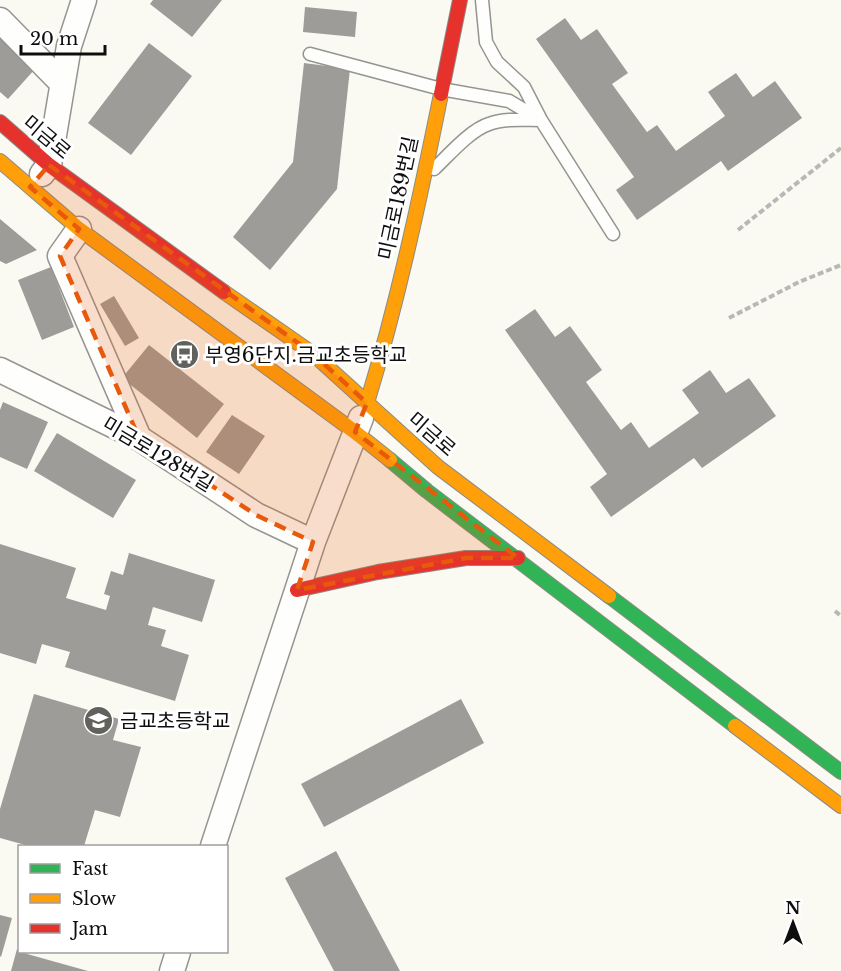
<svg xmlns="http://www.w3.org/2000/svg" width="841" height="971" viewBox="0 0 841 971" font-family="'Libre Baskerville','Noto Sans KR',serif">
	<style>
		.building { fill: #9e9c98 }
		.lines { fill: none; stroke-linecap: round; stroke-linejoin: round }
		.lane-casing { stroke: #959491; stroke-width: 15 }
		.street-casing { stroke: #959491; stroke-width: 27 }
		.fast-casing { stroke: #8b8b87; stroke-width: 16 }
		.slow-casing { stroke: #8b8b87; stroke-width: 16 }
		.jam-casing { stroke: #8b8b87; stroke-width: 16 }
		.path { stroke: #b8b8b6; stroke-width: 4; stroke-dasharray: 6 3; stroke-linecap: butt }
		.lane { stroke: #fefefd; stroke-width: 12 }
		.street { stroke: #fefefd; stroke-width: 24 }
		.fast { stroke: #30b455; stroke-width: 14 }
		.slow { stroke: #ff9f0a; stroke-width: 14 }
		.jam { stroke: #e5322d; stroke-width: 14 }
		.marked { fill: #e8590c; fill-opacity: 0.2; stroke: #e8590c; stroke-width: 4.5; stroke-dasharray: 12 8; stroke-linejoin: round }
		.labels { text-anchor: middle; stroke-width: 6; stroke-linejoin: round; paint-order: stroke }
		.street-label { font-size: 20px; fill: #0e0e0e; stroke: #fff }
		.poi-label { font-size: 20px; fill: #0e0e0e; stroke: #fff; text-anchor: start }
	</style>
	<rect width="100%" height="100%" fill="#fbfaf2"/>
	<path class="building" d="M 153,0 L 222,0 L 192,37 L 150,4 Z
		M 305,7 L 357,12 L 355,37 L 303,32 Z
		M 565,18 L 581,40 L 597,29 L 628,73 L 612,84 L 647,132 L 657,125 L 676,151 L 725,116 L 708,92 L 736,73 L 753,97 L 775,81 L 802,118 L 728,171 L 721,161 L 637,220 L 616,190 L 634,177 L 536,39 Z
		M 0,37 L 35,69 L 8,99 L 0,92 Z
		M 149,43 L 192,76 L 131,155 L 88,123 Z
		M 304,63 L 350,69 L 337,189 L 270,270 L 233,237 L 293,162 Z
		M 0,219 L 37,250 L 6,264 L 0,261 Z
		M 51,267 L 74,327 L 42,340 L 18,280 Z
		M 114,296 L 139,338 L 125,346 L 100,304 Z
		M 535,309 L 555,337 L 570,326 L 602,370 L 586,382 L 621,430 L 631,422 L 649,448 L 699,413 L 682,390 L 710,370 L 726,393 L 749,378 L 776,416 L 702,468 L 694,458 L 611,517 L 590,487 L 607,474 L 505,330 Z
		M 149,345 L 224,404 L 197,438 L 122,378 Z
		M 3,402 L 48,422 L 27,469 L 0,457 L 0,410 Z
		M 232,415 L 265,436 L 239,474 L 206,452 Z
		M 57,433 L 136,480 L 113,518 L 34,471 Z
		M 0,544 L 76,568 L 66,598 L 106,610 L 110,596 L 104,594 L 111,571 L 123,575 L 129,553 L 215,580 L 202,622 L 153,607 L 148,625 L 166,630 L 161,646 L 189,655 L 175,701 L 65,667 L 70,652 L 42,644 L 36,664 L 0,653 Z
		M 34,694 L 119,719 L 113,740 L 141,747 L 120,817 L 95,810 L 84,846 L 29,846 L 0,838 L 0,809 Z
		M 461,699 L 484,743 L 324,827 L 301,784 Z
		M 336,851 L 400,971 L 334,971 L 285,878 Z
		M 0,915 L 12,918 L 1,957 L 0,956 Z
		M 17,949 L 20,952 L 88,971 L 11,971 Z"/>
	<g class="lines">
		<defs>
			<path id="lane" d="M 310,54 L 441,89 L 509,101 L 541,120 L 613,234
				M 434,169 C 448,156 470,130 489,124 C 505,118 524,120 541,120 L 524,87 L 497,62 L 486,42 L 482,0"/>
			<path id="street" d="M 0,20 L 61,82
				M 42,174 L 49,165 L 69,46 L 84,0
				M 79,229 L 60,256 L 139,438
				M 0,370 L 139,438 L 256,515 L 313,542
				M 213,846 L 313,542 L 361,418
				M 172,971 L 178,952"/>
			<path id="fast" d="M 390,460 L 427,491 L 735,726
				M 609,596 L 841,772"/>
			<path id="slow" d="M 0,161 L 79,229 L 355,432 L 390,460
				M 224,292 L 312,353 L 438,467 L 609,596
				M 367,403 C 398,301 420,198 441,94
				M 735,726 L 841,806"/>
			<path id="jam" d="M 441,94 L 460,0
				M 0,122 L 49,165 L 224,292
				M 297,590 L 378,572 L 466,558 L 518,558"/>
		</defs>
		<use href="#lane" class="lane-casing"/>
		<use href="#street" class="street-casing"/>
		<use href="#fast" class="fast-casing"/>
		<use href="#slow" class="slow-casing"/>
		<use href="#jam" class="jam-casing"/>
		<path class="path" d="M 738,230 L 841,148
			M 729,318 L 799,282 L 841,265
			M 835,611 L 841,616"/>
		<use href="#lane" class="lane"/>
		<use href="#street" class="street"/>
		<use href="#fast" class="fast"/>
		<use href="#slow" class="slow"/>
		<use href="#jam" class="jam"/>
	</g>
	<path class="marked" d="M 49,165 L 312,353 L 367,403 L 355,432 L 518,558 L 466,558 L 297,590 L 313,542 L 256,515 L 139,438 L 60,256 L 79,229 L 30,187 Z"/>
	<defs>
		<symbol id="bus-disc" viewBox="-11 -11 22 22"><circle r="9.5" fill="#61615e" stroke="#fff"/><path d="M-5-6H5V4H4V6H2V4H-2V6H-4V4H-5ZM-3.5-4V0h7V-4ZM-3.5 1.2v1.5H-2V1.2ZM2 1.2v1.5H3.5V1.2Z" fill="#fff"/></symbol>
		<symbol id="school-disc" viewBox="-11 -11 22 22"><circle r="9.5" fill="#61615e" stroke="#fff"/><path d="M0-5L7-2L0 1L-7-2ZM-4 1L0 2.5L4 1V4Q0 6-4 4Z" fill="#fff"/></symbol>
	</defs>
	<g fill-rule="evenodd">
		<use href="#bus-disc" x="168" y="338" width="33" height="33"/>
		<use href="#school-disc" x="82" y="704" width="33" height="33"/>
	</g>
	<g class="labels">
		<g class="street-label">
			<text transform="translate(47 137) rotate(40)" y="7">미금로</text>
			<text transform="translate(398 198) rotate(-78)" y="7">미금로189번길</text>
			<text transform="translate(432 434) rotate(41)" y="7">미금로</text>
			<text transform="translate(158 454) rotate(31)" y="7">미금로128번길</text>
		</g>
		<g class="poi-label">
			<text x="205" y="362">부영6단지.금교초등학교</text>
			<text x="120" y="728">금교초등학교</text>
		</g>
	</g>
	<rect x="18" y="845" width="210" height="108" fill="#ffffff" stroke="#9f9f9f" stroke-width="1.5"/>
	<rect x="30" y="864" width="30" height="9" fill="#30b455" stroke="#9f9f9f" stroke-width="1.5"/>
	<text x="72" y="875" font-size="18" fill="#0e0e0e">Fast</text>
	<rect x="30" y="894" width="30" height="9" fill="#ff9f0a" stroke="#9f9f9f" stroke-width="1.5"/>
	<text x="72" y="905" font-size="18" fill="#0e0e0e">Slow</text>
	<rect x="30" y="924" width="30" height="9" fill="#e5322d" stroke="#9f9f9f" stroke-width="1.5"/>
	<text x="72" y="935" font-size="18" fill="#0e0e0e">Jam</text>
	<g transform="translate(793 923)" stroke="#ffffff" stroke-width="4.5" paint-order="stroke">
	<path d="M0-4.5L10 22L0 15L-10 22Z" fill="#0e0e0e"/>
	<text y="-9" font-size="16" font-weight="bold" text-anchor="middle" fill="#0e0e0e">N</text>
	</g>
	<path d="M21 45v9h84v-9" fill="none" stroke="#0e0e0e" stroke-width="3"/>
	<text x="30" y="45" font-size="18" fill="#0e0e0e" stroke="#ffffff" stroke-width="4.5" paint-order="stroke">20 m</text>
</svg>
